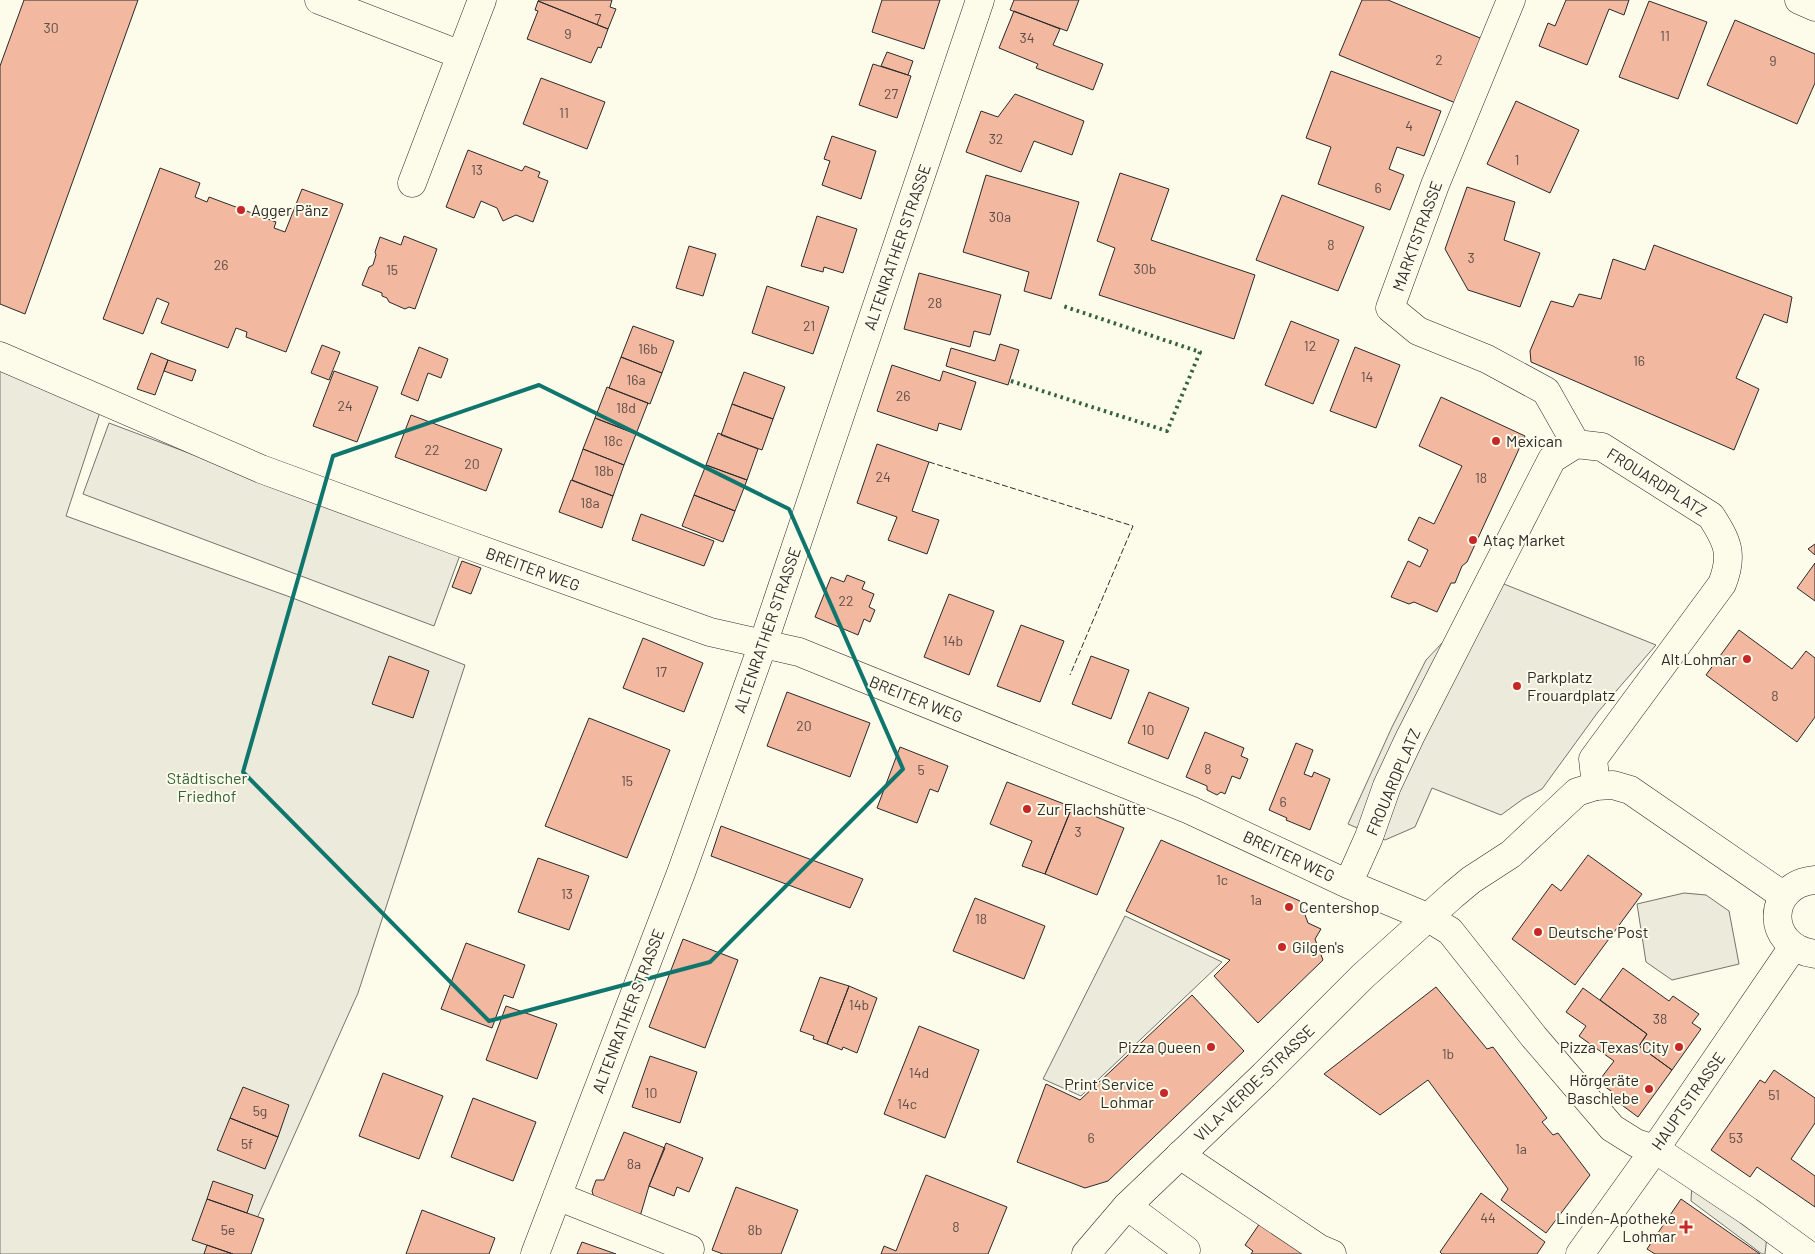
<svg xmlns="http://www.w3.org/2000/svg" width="1815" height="1254" viewBox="0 0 1815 1254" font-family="Barlow,sans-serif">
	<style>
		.green { fill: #ecebdb; stroke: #74746e }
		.parking { fill: #eceadb; stroke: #74746e }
		.building { fill: #f2b8a0; stroke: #2b2b2b }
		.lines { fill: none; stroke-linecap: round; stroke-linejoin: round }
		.minor-casing { stroke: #2b2b2b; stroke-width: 29 }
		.major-casing { stroke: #2b2b2b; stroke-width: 29 }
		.minor { stroke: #fdfbea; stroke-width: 28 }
		.major { stroke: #fdfbea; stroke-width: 28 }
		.hedge { stroke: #34623c; stroke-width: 4; stroke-dasharray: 2.5 4; stroke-linecap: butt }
		.fence { stroke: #2b2b2b; stroke-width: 1; stroke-dasharray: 6 2.5; stroke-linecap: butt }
		.marked { fill: none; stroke: #0f766e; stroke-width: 4; stroke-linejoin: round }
		.poi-dot { fill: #c62828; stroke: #fdfbea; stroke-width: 2 }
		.labels { text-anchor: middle; stroke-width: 4; stroke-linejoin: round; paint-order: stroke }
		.number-label { font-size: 14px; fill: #5d4e48 }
		.poi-label { font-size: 16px; fill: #2b2b2b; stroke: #fdfbea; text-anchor: start }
		.street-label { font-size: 16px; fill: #2b2b2b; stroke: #fdfbea }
		.park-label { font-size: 16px; fill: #34623c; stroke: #fdfbea }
	</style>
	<rect width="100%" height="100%" fill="#fdfbea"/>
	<path class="green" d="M 0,371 L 100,412 L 66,516 L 290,597 L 465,665 L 358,993 L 241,1254 L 0,1254 Z
		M 1125,916 L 1222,962 L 1081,1096 L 1043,1079 Z"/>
	<path class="parking" d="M 109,423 L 460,555 L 434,626 L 83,494 Z
		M 1484,576 L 1656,645 L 1598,712 L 1542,789 L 1523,799 L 1501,815 L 1432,788 L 1415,827 L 1385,840 L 1348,824 L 1392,727 L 1426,660 L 1461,623 Z
		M 1684,893 L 1706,895 L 1729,911 L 1739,964 L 1672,980 L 1646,962 L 1637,904 Z
		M 1692,1182 L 1767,1236 L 1765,1254 L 1762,1254 L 1691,1201 Z"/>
	<path class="building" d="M 24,0 L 138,0 L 25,314 L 0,304 L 0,66 Z
		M 539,0 L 612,0 L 610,7 L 616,9 L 608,29 L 538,1 Z
		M 882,0 L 940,0 L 924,49 L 872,32 Z
		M 1014,0 L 1079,0 L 1067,31 L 1010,10 Z
		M 1362,0 L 1388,0 L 1485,40 L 1458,104 L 1339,55 Z
		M 1566,0 L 1629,0 L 1624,15 L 1609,9 L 1587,65 L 1539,46 L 1548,23 L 1555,26 Z
		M 538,1 L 608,29 L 601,48 L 598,47 L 591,63 L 527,39 L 538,11 L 535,10 Z
		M 1649,1 L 1707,22 L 1678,99 L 1619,77 Z
		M 1014,11 L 1060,29 L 1053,45 L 1103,64 L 1093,90 L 1036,68 L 1038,64 L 999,48 Z
		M 1735,20 L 1815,54 L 1815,83 L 1797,124 L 1707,85 Z
		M 887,52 L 913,61 L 908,75 L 881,66 Z
		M 873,64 L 911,76 L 897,118 L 859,105 Z
		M 1331,71 L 1441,111 L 1424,156 L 1397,147 L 1389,169 L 1404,175 L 1390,210 L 1318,184 L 1331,147 L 1306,138 Z
		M 541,78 L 605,102 L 587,149 L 523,124 Z
		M 1015,94 L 1084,121 L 1072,155 L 1034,141 L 1021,172 L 966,152 L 981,111 L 998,117 Z
		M 1516,101 L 1579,130 L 1550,193 L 1487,164 Z
		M 832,136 L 876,151 L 861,199 L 822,185 L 830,161 L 824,159 Z
		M 468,150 L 522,171 L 525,166 L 540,172 L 538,177 L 548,181 L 533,222 L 516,215 L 503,221 L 497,208 L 481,201 L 474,218 L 446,207 Z
		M 160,168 L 200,183 L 195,197 L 207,202 L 209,197 L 276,222 L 274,228 L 285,232 L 302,189 L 343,204 L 286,352 L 246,337 L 247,332 L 236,328 L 228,348 L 161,323 L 169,303 L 157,298 L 143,334 L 103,319 Z
		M 1120,173 L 1169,189 L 1151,240 L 1255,275 L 1234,339 L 1099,295 L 1115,248 L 1097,241 Z
		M 986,175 L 1079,202 L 1051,299 L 1024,291 L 1029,272 L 963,252 Z
		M 1467,187 L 1515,202 L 1504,240 L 1540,253 L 1520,307 L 1468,290 L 1445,249 Z
		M 1282,195 L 1364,227 L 1338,291 L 1256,260 Z
		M 817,216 L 857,229 L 843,273 L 824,267 L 823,272 L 801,266 Z
		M 404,236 L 437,249 L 415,309 L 409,307 L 405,309 L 389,302 L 387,298 L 382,296 L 382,293 L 362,285 L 369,267 L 373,265 L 376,255 L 375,252 L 380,237 L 401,245 Z
		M 1654,245 L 1792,297 L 1787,323 L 1764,314 L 1736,378 L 1759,389 L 1734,450 L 1531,362 L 1530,351 L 1551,301 L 1573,307 L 1579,294 L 1601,299 L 1613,259 L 1645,270 Z
		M 689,246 L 716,254 L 703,296 L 676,288 Z
		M 919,273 L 1001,295 L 990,335 L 974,331 L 970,347 L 904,329 Z
		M 767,286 L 829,307 L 813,354 L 752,333 Z
		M 1291,321 L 1339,340 L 1313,404 L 1265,385 Z
		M 633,326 L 674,341 L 662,373 L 621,357 Z
		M 1000,344 L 1019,350 L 1008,385 L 946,366 L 951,348 L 995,361 Z
		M 322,345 L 340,352 L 329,380 L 311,373 Z
		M 419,347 L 448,359 L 441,378 L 428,373 L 418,401 L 401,394 Z
		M 1355,347 L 1400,365 L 1376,428 L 1330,411 Z
		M 151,353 L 168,360 L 155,395 L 137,389 Z
		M 621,357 L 662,373 L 650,404 L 609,388 Z
		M 168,360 L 196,370 L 192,381 L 164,371 Z
		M 892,365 L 940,381 L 943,371 L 976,382 L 961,430 L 939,423 L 937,431 L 877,411 Z
		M 334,371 L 378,387 L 357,442 L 313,426 Z
		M 744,372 L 785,387 L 773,419 L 732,404 Z
		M 607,387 L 648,403 L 636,434 L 595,418 Z
		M 1441,397 L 1525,436 L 1467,562 L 1462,566 L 1455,583 L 1451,583 L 1437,612 L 1414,602 L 1409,604 L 1391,597 L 1408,561 L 1420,567 L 1428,550 L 1408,540 L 1419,517 L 1434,524 L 1462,466 L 1419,446 Z
		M 732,404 L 773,419 L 762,450 L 721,435 Z
		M 411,415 L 502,449 L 486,491 L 395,457 Z
		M 595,418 L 636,434 L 624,465 L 583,449 Z
		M 718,433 L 758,449 L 747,480 L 706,465 Z
		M 877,444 L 929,462 L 912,511 L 939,520 L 927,554 L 888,540 L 897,517 L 857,503 Z
		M 583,449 L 624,465 L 613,496 L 572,480 Z
		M 706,465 L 747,480 L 735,511 L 694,495 Z
		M 571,480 L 613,496 L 602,528 L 559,512 Z
		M 694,495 L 735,511 L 723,542 L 682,526 Z
		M 641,514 L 714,541 L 704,566 L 632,540 Z
		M 1815,544 L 1815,555 L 1808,549 Z
		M 462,561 L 481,568 L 471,594 L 452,587 Z
		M 1815,563 L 1815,601 L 1797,588 Z
		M 847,575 L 865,582 L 862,589 L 874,594 L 869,607 L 875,610 L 870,622 L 864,619 L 858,635 L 815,617 L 831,577 L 844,582 Z
		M 949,594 L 994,611 L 969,675 L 924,657 Z
		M 1021,625 L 1064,641 L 1040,702 L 997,686 Z
		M 1739,630 L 1792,669 L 1806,651 L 1815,658 L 1815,717 L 1797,742 L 1706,675 Z
		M 643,638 L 703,663 L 684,712 L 623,688 Z
		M 389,656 L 429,671 L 413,718 L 372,704 Z
		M 1091,656 L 1129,670 L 1111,719 L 1072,704 Z
		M 787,692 L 870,723 L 850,777 L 767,746 Z
		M 1149,692 L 1189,708 L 1168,759 L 1128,743 Z
		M 589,718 L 670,750 L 627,858 L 545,826 Z
		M 1205,732 L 1244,748 L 1241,756 L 1248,759 L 1240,779 L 1232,776 L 1225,794 L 1221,792 L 1217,795 L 1207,790 L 1207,786 L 1186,777 Z
		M 1296,743 L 1313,750 L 1304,774 L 1312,777 L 1314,772 L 1330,779 L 1310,830 L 1286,820 L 1287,818 L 1269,810 Z
		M 900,747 L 948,766 L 938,792 L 930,789 L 917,823 L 877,808 Z
		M 1007,782 L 1072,807 L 1045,874 L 1022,866 L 1032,841 L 990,824 Z
		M 1072,807 L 1124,828 L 1097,895 L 1045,874 Z
		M 721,826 L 863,879 L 850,908 L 711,856 Z
		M 1161,840 L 1300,901 L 1308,923 L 1321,929 L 1315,939 L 1323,960 L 1258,1023 L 1214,976 L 1230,960 L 1126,911 Z
		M 1588,855 L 1642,894 L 1575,985 L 1512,939 L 1552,884 L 1561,891 Z
		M 538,858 L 589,876 L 569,930 L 518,912 Z
		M 975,898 L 1045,926 L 1024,979 L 953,951 Z
		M 683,939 L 738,960 L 705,1048 L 649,1027 Z
		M 466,943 L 525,965 L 513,998 L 504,995 L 492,1028 L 441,1009 Z
		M 1623,968 L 1669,1001 L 1673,996 L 1699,1014 L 1692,1023 L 1701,1029 L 1672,1070 L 1639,1046 L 1647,1034 L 1600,1000 Z
		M 820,977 L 849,986 L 827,1044 L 813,1039 L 814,1036 L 800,1031 Z
		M 849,986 L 877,998 L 857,1053 L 843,1047 L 842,1050 L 827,1044 Z
		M 1436,987 L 1487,1049 L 1493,1047 L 1547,1118 L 1542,1122 L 1553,1135 L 1558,1133 L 1590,1175 L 1546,1233 L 1501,1200 L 1508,1189 L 1428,1080 L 1380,1115 L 1324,1074 Z
		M 1583,988 L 1647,1034 L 1639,1046 L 1672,1070 L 1638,1117 L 1611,1097 L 1614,1093 L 1598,1082 L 1614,1061 L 1579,1036 L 1586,1026 L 1566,1012 Z
		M 1192,995 L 1244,1051 L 1108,1181 L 1085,1188 L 1017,1162 L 1046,1084 L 1080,1100 Z
		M 506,1006 L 557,1024 L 537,1079 L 486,1060 Z
		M 919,1026 L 979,1050 L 945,1138 L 884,1114 Z
		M 650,1056 L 697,1072 L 680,1123 L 632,1107 Z
		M 1774,1070 L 1815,1098 L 1815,1123 L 1791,1159 L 1815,1176 L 1815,1207 L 1757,1167 L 1750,1177 L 1711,1150 L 1760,1080 L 1765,1083 Z
		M 383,1073 L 443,1096 L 419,1159 L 359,1136 Z
		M 243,1087 L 289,1105 L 278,1137 L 230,1118 Z
		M 473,1098 L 536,1122 L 513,1181 L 451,1157 Z
		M 230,1118 L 278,1137 L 265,1169 L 217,1150 Z
		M 624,1132 L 665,1148 L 649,1186 L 639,1220 L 595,1201 L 592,1191 L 596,1180 L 604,1180 Z
		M 666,1143 L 703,1158 L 689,1192 L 677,1187 L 674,1196 L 649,1186 Z
		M 926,1175 L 1007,1207 L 988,1254 L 881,1254 L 884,1246 L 896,1251 Z
		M 213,1181 L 253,1195 L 247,1213 L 207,1199 Z
		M 736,1187 L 798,1210 L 781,1254 L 723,1254 L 712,1250 Z
		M 1481,1193 L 1545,1242 L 1537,1254 L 1442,1254 L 1440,1252 Z
		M 207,1199 L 264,1219 L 251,1254 L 233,1254 L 192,1240 Z
		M 1681,1199 L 1760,1254 L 1655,1254 L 1647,1249 Z
		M 422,1210 L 495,1238 L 489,1254 L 406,1254 Z
		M 1260,1223 L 1304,1254 L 1251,1254 L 1253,1251 L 1245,1245 Z
		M 582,1242 L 616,1254 L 577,1254 Z
		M 207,1245 L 233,1254 L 204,1254 Z"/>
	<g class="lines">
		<defs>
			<path id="minor" d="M 319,0 L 461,55
				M 1511,0 L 1435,185 L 1390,308 L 1418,331 L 1487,359 L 1546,391 L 1576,444
				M 1799,0 L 1815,7
				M 412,183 L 482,0
				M 0,356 L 261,469 L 454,540 L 710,632 L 799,652 L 1190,810 L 1348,884 L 1427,917 L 1450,931 L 1534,1037 L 1612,1128 L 1636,1143 L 1655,1149 L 1748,1211 L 1807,1254
				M 1348,884 L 1369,837 L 1387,786 L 1410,737 L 1552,459 L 1576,444 L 1602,447 L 1711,516 C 1727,541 1734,554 1722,584 L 1593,759 L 1596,786
				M 1180,1155 L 1320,1249 L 1332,1254
				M 557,1196 L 690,1249
				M 1127,1206 L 1186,1250 L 1184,1254
				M 535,1254 L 681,873 L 763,644 L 980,0"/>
			<path id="major" d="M 1815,880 C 1766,884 1764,947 1815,954
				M 1086,1254 L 1127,1206 L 1264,1075 L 1363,976 L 1453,895 L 1471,880 L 1511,854 L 1577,792 L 1596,786 L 1613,785 L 1630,790 L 1784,896
				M 1580,1254 L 1655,1149 L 1793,947"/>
		</defs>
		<use href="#minor" class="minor-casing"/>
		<use href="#major" class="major-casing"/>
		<use href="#minor" class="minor"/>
		<use href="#major" class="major"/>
		<path class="hedge" d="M 1011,381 L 1167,431 L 1200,352 L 1063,306"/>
		<path class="fence" d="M 929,462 L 1133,526 L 1070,675"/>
	</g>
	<path class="marked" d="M 539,385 L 789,509 L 903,769 L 710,962 L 489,1021 L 243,772 L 333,456 Z"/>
	<g class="poi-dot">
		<circle cx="241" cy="210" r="5"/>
		<circle cx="1496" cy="441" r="5"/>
		<circle cx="1473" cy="540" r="5"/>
		<circle cx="1747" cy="659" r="5"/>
		<circle cx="1517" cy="686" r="5"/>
		<circle cx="1027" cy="809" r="5"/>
		<circle cx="1289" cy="907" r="5"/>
		<circle cx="1538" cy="932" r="5"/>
		<circle cx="1282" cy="947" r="5"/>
		<circle cx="1211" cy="1047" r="5"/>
		<circle cx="1679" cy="1047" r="5"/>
		<circle cx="1649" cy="1089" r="5"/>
		<circle cx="1164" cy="1093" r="5"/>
		<path d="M1683.5 1219.5h5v5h5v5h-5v5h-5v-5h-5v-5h5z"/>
	</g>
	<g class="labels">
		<g class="number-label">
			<text x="598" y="24">7</text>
			<text x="51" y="33">30</text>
			<text x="568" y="39">9</text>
			<text x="1665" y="41">11</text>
			<text x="1027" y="43">34</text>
			<text x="1439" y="65">2</text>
			<text x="1773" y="66">9</text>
			<text x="891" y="99">27</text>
			<text x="564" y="118">11</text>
			<text x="1409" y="131">4</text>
			<text x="996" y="144">32</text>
			<text x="1517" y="165">1</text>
			<text x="477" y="175">13</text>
			<text x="1378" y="193">6</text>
			<text x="1000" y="222">30a</text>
			<text x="1331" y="250">8</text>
			<text x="1471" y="263">3</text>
			<text x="221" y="270">26</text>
			<text x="1145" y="274">30b</text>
			<text x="392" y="275">15</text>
			<text x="935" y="308">28</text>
			<text x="809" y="331">21</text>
			<text x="1310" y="351">12</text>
			<text x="648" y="354">16b</text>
			<text x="1639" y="366">16</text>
			<text x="1367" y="382">14</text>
			<text x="636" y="385">16a</text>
			<text x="903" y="401">26</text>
			<text x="345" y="411">24</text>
			<text x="626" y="413">18d</text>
			<text x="613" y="446">18c</text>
			<text x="432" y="455">22</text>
			<text x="472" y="469">20</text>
			<text x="604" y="476">18b</text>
			<text x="883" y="482">24</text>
			<text x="1481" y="483">18</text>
			<text x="590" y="508">18a</text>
			<text x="846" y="606">22</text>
			<text x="953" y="646">14b</text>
			<text x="661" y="677">17</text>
			<text x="1775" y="701">8</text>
			<text x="804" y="731">20</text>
			<text x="1148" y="735">10</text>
			<text x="1208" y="774">8</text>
			<text x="921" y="775">5</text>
			<text x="627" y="786">15</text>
			<text x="1283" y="807">6</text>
			<text x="1078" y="837">3</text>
			<text x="1222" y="885">1c</text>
			<text x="567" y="899">13</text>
			<text x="1256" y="905">1a</text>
			<text x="981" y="924">18</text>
			<text x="859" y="1010">14b</text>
			<text x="1660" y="1024">38</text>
			<text x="1448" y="1059">1b</text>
			<text x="919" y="1078">14d</text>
			<text x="651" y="1098">10</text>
			<text x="1774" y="1100">51</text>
			<text x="907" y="1109">14c</text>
			<text x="260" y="1116">5g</text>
			<text x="1091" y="1143">6</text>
			<text x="1736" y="1143">53</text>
			<text x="247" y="1149">5f</text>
			<text x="1521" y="1154">1a</text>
			<text x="634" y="1169">8a</text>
			<text x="1488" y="1223">44</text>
			<text x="956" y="1232">8</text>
			<text x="228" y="1235">5e</text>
			<text x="755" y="1235">8b</text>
		</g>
		<g class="poi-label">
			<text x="251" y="216">Agger Pänz</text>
			<text x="1506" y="447">Mexican</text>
			<text x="1483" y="546">Ataç Market</text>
			<text x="1737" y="665" text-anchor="end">Alt Lohmar</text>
			<text x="1527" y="683">Parkplatz<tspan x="1527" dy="18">Frouardplatz</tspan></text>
			<text x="1037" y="815">Zur Flachshütte</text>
			<text x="1299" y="913">Centershop</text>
			<text x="1548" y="938">Deutsche Post</text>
			<text x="1292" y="953">Gilgen's</text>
			<text x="1201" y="1053" text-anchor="end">Pizza Queen</text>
			<text x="1669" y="1053" text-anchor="end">Pizza Texas City</text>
			<text x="1639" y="1086" text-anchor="end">Hörgeräte<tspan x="1639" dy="18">Baschlebe</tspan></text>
			<text x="1154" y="1090" text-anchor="end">Print Service<tspan x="1154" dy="18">Lohmar</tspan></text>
			<text x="1676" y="1224" text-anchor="end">Linden-Apotheke<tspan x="1676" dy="18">Lohmar</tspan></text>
		</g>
		<g class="street-label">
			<text transform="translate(1417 236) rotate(-70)" y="6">MARKTSTRASSE</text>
			<text transform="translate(897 247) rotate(-71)" y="6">ALTENRATHER STRASSE</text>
			<text transform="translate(1657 482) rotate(32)" y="6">FROUARDPLATZ</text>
			<text transform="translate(533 569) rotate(20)" y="6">BREITER WEG</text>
			<text transform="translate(767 630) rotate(-71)" y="6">ALTENRATHER STRASSE</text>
			<text transform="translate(916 699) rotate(22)" y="6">BREITER WEG</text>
			<text transform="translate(1393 782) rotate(-67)" y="6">FROUARDPLATZ</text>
			<text transform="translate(1289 856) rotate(25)" y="6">BREITER WEG</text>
			<text transform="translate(628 1011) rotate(-69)" y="6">ALTENRATHER STRASSE</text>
			<text transform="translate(1254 1083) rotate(-44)" y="6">VILA-VERDE-STRASSE</text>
			<text transform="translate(1688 1101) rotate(-55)" y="6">HAUPTSTRASSE</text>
		</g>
		<g class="park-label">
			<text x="207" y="784">Städtischer<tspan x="207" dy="18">Friedhof</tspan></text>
		</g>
	</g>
</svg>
